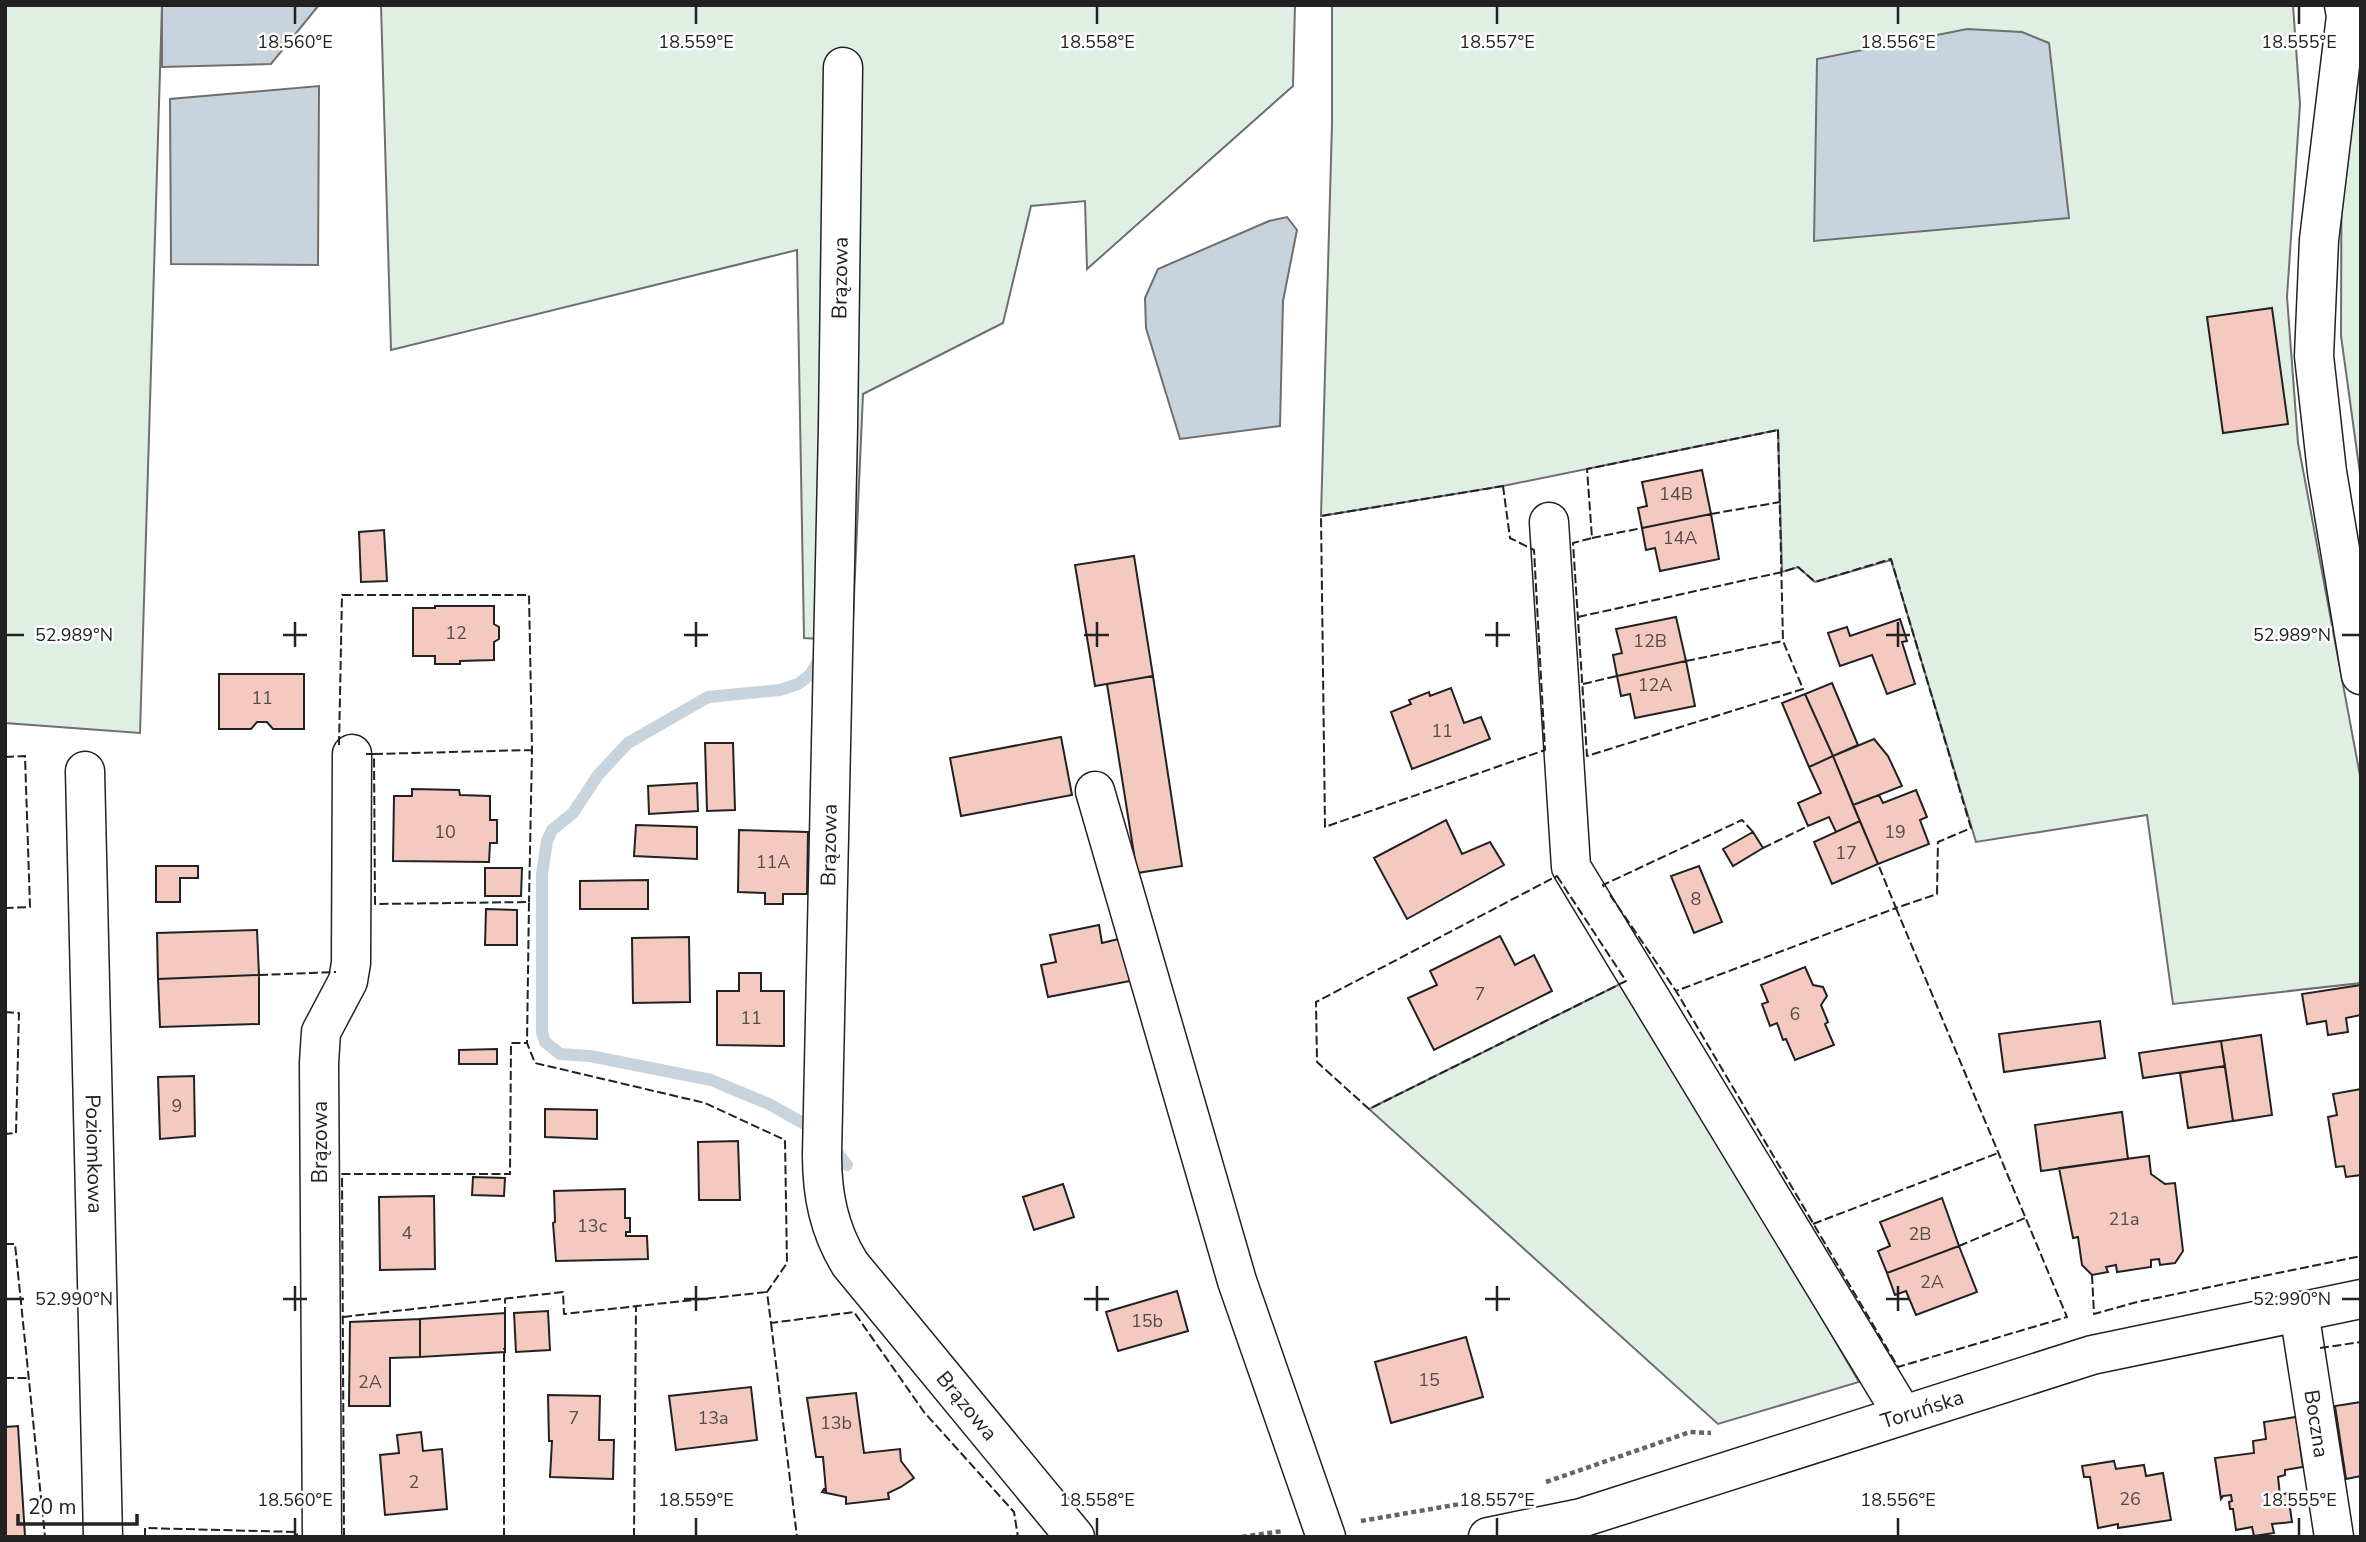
<svg xmlns="http://www.w3.org/2000/svg" width="2366" height="1542" viewBox="0 0 2366 1542" font-family="'Nunito Sans',sans-serif">
	<style>
		.green { fill: #e0efe3; stroke: #6f6f6f; stroke-width: 2 }
		.water { fill: #c7d3dd; stroke: #6f6f6f; stroke-width: 2 }
		.lines { fill: none; stroke-linecap: round; stroke-linejoin: round }
		.stream { stroke: #c7d3dd; stroke-width: 12 }
		.building { fill: #f3c9c0; stroke: #222; stroke-width: 2 }
		.minor-casing { stroke: #222; stroke-width: 41 }
		.major-casing { stroke: #222; stroke-width: 41 }
		.path { stroke: #646464; stroke-width: 4.5; stroke-dasharray: 5 3.5; stroke-linecap: butt }
		.minor { stroke: #fff; stroke-width: 38 }
		.major { stroke: #fff; stroke-width: 38 }
		.fence { stroke: #222; stroke-width: 2; stroke-dasharray: 9 3.5; stroke-linecap: butt }
		.ticks { fill: none; stroke: #222; stroke-width: 2.5 }
		.labels { text-anchor: middle; stroke-width: 5; stroke-linejoin: round; paint-order: stroke }
		.number-label { font-size: 18px; fill: #564c4a }
		.street-label { font-size: 21px; fill: #222; stroke: #fff }
		.ticks-label { font-size: 18px; text-anchor: middle; fill: #222; stroke: #fff; stroke-width: 5; stroke-linejoin: round; paint-order: stroke }
	</style>
	<rect width="100%" height="100%" fill="#fff"/>
	<path class="green" d="M 5,5 L 162,5 L 140,733 L 5,723 Z
		M 381,5 L 1295,5 L 1293,86 L 1087,269 L 1085,201 L 1031,206 L 1003,323 L 863,394 L 852,641 L 804,638 L 797,250 L 391,350 Z
		M 1332,5 L 2293,5 L 2300,104 L 2287,297 L 2298,443 L 2361,781 L 2361,983 L 2173,1004 L 2147,815 L 1976,842 L 1891,560 L 1815,582 L 1798,567 L 1782,572 L 1778,430 L 1503,486 L 1321,516 L 1332,124 Z
		M 2342,5 L 2361,5 L 2361,481 L 2341,336 Z
		M 1626,981 L 1859,1382 L 1718,1424 L 1369,1109 Z"/>
	<path class="water" d="M 162,5 L 319,5 L 271,64 L 162,67 Z
		M 1967,29 L 2022,32 L 2049,43 L 2069,218 L 1814,241 L 1817,59 Z
		M 319,86 L 318,265 L 171,264 L 170,99 Z
		M 1287,217 L 1297,230 L 1283,301 L 1280,426 L 1180,439 L 1146,328 L 1145,298 L 1158,269 L 1269,221 Z"/>
	<g class="lines">
		<path class="stream" d="M 817,1131 L 769,1104 L 711,1080 L 590,1056 L 560,1054 L 545,1042 L 542,1032 L 542,874 L 547,841 L 552,830 L 573,813 L 598,775 L 628,743 L 708,697 L 780,690 L 798,684 L 810,675 L 820,658
			M 832,1146 L 847,1165"/>
	</g>
	<path class="building" d="M 2272,308 L 2288,424 L 2223,433 L 2207,317 Z
		M 1702,470 L 1711,514 L 1642,528 L 1638,508 L 1647,506 L 1642,482 Z
		M 1711,514 L 1719,559 L 1660,571 L 1655,548 L 1646,550 L 1642,528 Z
		M 384,530 L 387,581 L 361,582 L 359,532 Z
		M 1134,556 L 1153,676 L 1095,686 L 1075,565 Z
		M 435,606 L 494,606 L 494,624 L 499,627 L 499,639 L 494,642 L 494,660 L 460,661 L 460,664 L 435,664 L 435,656 L 413,656 L 413,608 L 435,608 Z
		M 1676,617 L 1686,661 L 1617,676 L 1613,655 L 1622,653 L 1616,629 Z
		M 1900,619 L 1907,641 L 1902,642 L 1915,684 L 1887,694 L 1872,655 L 1840,666 L 1828,633 L 1847,627 L 1850,636 Z
		M 1686,661 L 1695,706 L 1635,718 L 1630,694 L 1621,696 L 1617,676 Z
		M 219,674 L 304,674 L 304,729 L 273,729 L 267,722 L 257,722 L 251,729 L 219,729 Z
		M 1153,676 L 1182,866 L 1137,873 L 1107,684 Z
		M 1832,683 L 1858,745 L 1833,756 L 1805,694 Z
		M 1451,688 L 1464,723 L 1481,717 L 1490,739 L 1412,769 L 1391,712 L 1411,704 L 1409,700 L 1429,692 L 1430,696 Z
		M 1805,694 L 1833,756 L 1809,767 L 1782,703 Z
		M 1061,737 L 1072,795 L 961,816 L 950,758 Z
		M 1874,739 L 1888,756 L 1902,786 L 1853,805 L 1833,756 Z
		M 705,743 L 733,743 L 735,810 L 707,811 Z
		M 1833,756 L 1860,821 L 1836,832 L 1829,817 L 1808,826 L 1798,803 L 1821,793 L 1809,767 Z
		M 697,783 L 698,811 L 649,814 L 648,786 Z
		M 412,789 L 459,790 L 460,795 L 490,796 L 490,820 L 497,820 L 497,843 L 490,843 L 489,862 L 393,861 L 394,796 L 412,796 Z
		M 1916,790 L 1927,817 L 1920,820 L 1929,844 L 1878,864 L 1853,805 L 1879,795 L 1883,803 Z
		M 1446,820 L 1462,854 L 1490,842 L 1504,865 L 1407,919 L 1374,858 Z
		M 1860,821 L 1878,864 L 1832,884 L 1814,842 Z
		M 636,825 L 697,827 L 697,859 L 634,856 Z
		M 739,830 L 808,832 L 807,894 L 783,894 L 783,904 L 765,904 L 765,893 L 738,892 Z
		M 1753,832 L 1763,848 L 1733,866 L 1723,849 Z
		M 156,866 L 198,866 L 198,878 L 180,878 L 180,902 L 156,902 Z
		M 1699,866 L 1722,922 L 1694,933 L 1671,876 Z
		M 485,868 L 522,868 L 521,896 L 485,896 Z
		M 648,880 L 648,909 L 580,909 L 580,881 Z
		M 486,909 L 517,910 L 517,945 L 485,945 Z
		M 1099,925 L 1102,943 L 1127,937 L 1135,980 L 1048,997 L 1041,965 L 1056,962 L 1050,935 Z
		M 257,930 L 259,975 L 158,979 L 157,933 Z
		M 1500,936 L 1515,965 L 1534,955 L 1552,991 L 1434,1050 L 1408,998 L 1437,985 L 1430,971 Z
		M 689,937 L 690,1002 L 633,1003 L 632,938 Z
		M 1805,967 L 1813,985 L 1823,987 L 1827,996 L 1821,1005 L 1828,1022 L 1825,1024 L 1834,1045 L 1795,1060 L 1786,1039 L 1783,1040 L 1777,1023 L 1770,1026 L 1762,1004 L 1768,1002 L 1761,985 Z
		M 739,973 L 761,973 L 761,991 L 784,991 L 784,1046 L 717,1045 L 717,991 L 739,991 Z
		M 259,975 L 259,1024 L 160,1027 L 158,979 Z
		M 2361,985 L 2361,1015 L 2346,1018 L 2348,1032 L 2328,1035 L 2326,1021 L 2307,1024 L 2302,994 Z
		M 2100,1021 L 2105,1058 L 2004,1072 L 1999,1034 Z
		M 2261,1035 L 2272,1115 L 2233,1121 L 2221,1041 Z
		M 2221,1041 L 2225,1066 L 2143,1078 L 2139,1053 Z
		M 497,1049 L 497,1064 L 459,1064 L 459,1050 Z
		M 2225,1066 L 2233,1121 L 2188,1128 L 2180,1073 Z
		M 194,1076 L 195,1136 L 160,1139 L 158,1077 Z
		M 2361,1089 L 2361,1175 L 2346,1177 L 2344,1166 L 2336,1167 L 2328,1117 L 2337,1115 L 2333,1094 Z
		M 545,1109 L 597,1110 L 597,1139 L 545,1137 Z
		M 2122,1112 L 2128,1159 L 2041,1171 L 2035,1125 Z
		M 738,1141 L 740,1200 L 699,1200 L 698,1142 Z
		M 2149,1156 L 2151,1174 L 2165,1184 L 2175,1183 L 2183,1251 L 2175,1263 L 2160,1265 L 2159,1259 L 2151,1260 L 2151,1267 L 2117,1272 L 2116,1265 L 2106,1267 L 2108,1272 L 2092,1275 L 2082,1265 L 2078,1237 L 2073,1238 L 2059,1168 Z
		M 473,1177 L 505,1178 L 504,1196 L 472,1195 Z
		M 1063,1184 L 1074,1217 L 1034,1230 L 1023,1197 Z
		M 625,1189 L 625,1218 L 630,1218 L 630,1232 L 626,1232 L 626,1236 L 647,1236 L 648,1259 L 556,1261 L 553,1223 L 555,1222 L 554,1191 Z
		M 434,1196 L 435,1269 L 380,1270 L 379,1197 Z
		M 1942,1198 L 1959,1246 L 1887,1273 L 1878,1251 L 1890,1246 L 1880,1222 Z
		M 1959,1246 L 1977,1292 L 1916,1315 L 1906,1291 L 1895,1295 L 1887,1273 Z
		M 1177,1291 L 1188,1331 L 1118,1351 L 1106,1312 Z
		M 548,1311 L 550,1350 L 516,1352 L 514,1313 Z
		M 505,1313 L 505,1352 L 420,1357 L 420,1319 Z
		M 420,1319 L 420,1357 L 390,1358 L 390,1406 L 349,1406 L 350,1322 Z
		M 1466,1337 L 1483,1397 L 1391,1423 L 1375,1362 Z
		M 751,1387 L 757,1440 L 676,1450 L 669,1396 Z
		M 856,1393 L 864,1453 L 900,1449 L 901,1461 L 914,1478 L 901,1487 L 888,1493 L 889,1499 L 846,1504 L 846,1497 L 822,1492 L 824,1489 L 826,1491 L 823,1457 L 816,1457 L 807,1398 Z
		M 548,1395 L 600,1396 L 599,1440 L 614,1440 L 613,1479 L 550,1477 L 552,1441 L 549,1441 Z
		M 2361,1402 L 2361,1476 L 2346,1479 L 2335,1406 Z
		M 2296,1417 L 2303,1467 L 2285,1470 L 2285,1475 L 2278,1477 L 2280,1495 L 2288,1493 L 2292,1522 L 2272,1524 L 2274,1533 L 2254,1536 L 2252,1527 L 2236,1530 L 2233,1509 L 2230,1509 L 2229,1502 L 2232,1501 L 2231,1495 L 2223,1496 L 2221,1499 L 2215,1458 L 2254,1453 L 2253,1441 L 2266,1439 L 2264,1422 Z
		M 18,1426 L 25,1536 L 5,1537 L 5,1427 Z
		M 421,1432 L 423,1451 L 442,1449 L 447,1509 L 385,1515 L 380,1455 L 399,1453 L 397,1435 Z
		M 2114,1461 L 2116,1469 L 2144,1465 L 2146,1476 L 2163,1473 L 2171,1520 L 2118,1528 L 2118,1524 L 2098,1528 L 2090,1477 L 2084,1477 L 2082,1466 Z"/>
	<g class="lines">
		<defs>
			<g id="minor">
				<path d="M 2344,5 L 2346,16 L 2319,240 L 2314,356 L 2327,472 L 2361,675"/>
				<path id="s1" d="M 843,67 L 838,427 L 822,1155 C 822,1195 829,1230 850,1264 L 1075,1537"/>
				<path d="M 1549,522 L 1571,867 L 1903,1415"/>
				<path id="s2" d="M 85,771 L 103,1537"/>
				<path d="M 1095,791 L 1237,1281 L 1326,1537"/>
				<path id="s3" d="M 2299,1311 L 2334,1537"/>
				<path d="M 322,1537 L 319,1063 L 321,1032 L 348,981 L 351,963 L 352,754"/>
			</g>
			<g id="major">
				<path id="s4" d="M 1488,1537 L 1581,1518 L 2092,1355 L 2361,1299"/>
			</g>
		</defs>
		<use href="#minor" class="minor-casing"/>
		<use href="#major" class="major-casing"/>
		<path class="path" d="M 1546,1482 L 1690,1432 L 1711,1433
			M 1361,1521 L 1466,1503
			M 1242,1537 L 1283,1531"/>
		<use href="#minor" class="minor"/>
		<use href="#major" class="major"/>
		<path class="fence" d="M 1778,430 L 1783,641 L 1803,689 L 1587,756 L 1573,543 L 1592,538 L 1587,469 Z
			M 1503,486 L 1510,538 L 1534,550 L 1545,750 L 1325,827 L 1321,516 Z
			M 1711,514 L 1780,502
			M 1592,538 L 1642,528
			M 1578,617 L 1782,572 L 1798,567 L 1815,582 L 1891,559 L 1971,828 L 1938,842 L 1937,894 L 1896,908 L 1878,864
			M 1686,661 L 1783,641
			M 1583,684 L 1617,676
			M 339,745 L 342,595 L 529,595 L 532,750 L 529,902
			M 366,754 L 374,754 L 375,904 L 529,902 L 527,1043
			M 374,754 L 532,750
			M 5,757 L 25,756 L 30,907 L 5,908
			M 1763,848 L 1808,826
			M 1557,876 L 1626,981 L 1369,1109 L 1317,1062 L 1316,1002 Z
			M 1604,887 L 1603,885 L 1742,820 L 1753,832
			M 1610,895 L 1676,991
			M 1896,908 L 2067,1317 L 1898,1367 L 1676,991 Z
			M 259,975 L 336,972
			M 5,1012 L 19,1013 L 16,1133 L 5,1134
			M 1813,1224 L 1998,1153
			M 5,1244 L 15,1244 L 45,1537
			M 1959,1246 L 2025,1218
			M 2092,1275 L 2094,1314 L 2137,1302 L 2361,1256
			M 505,1316 L 505,1299
			M 343,1317 L 563,1292 L 564,1314 L 767,1292
			M 771,1323 L 797,1537
			M 2320,1348 L 2361,1342
			M 5,1378 L 28,1378
			M 145,1537 L 145,1528 L 297,1532 L 297,1537
			M 344,1537 L 342,1174 L 510,1174 L 511,1043 L 527,1043 L 535,1063 L 705,1103 L 785,1140 L 787,1263 L 767,1292 L 771,1323 L 854,1312 L 924,1412 L 1014,1512 L 1018,1537
			M 504,1537 L 504,1348
			M 634,1537 L 636,1306"/>
	</g>
	<path class="ticks" d="M 295,7 L 295,24M 696,7 L 696,24M 1097,7 L 1097,24M 1497,7 L 1497,24M 1898,7 L 1898,24M 2299,7 L 2299,24M 295,622 L 295,647M 696,622 L 696,647M 1097,622 L 1097,647M 1497,622 L 1497,647M 1898,622 L 1898,647M 7,635 L 24,635M 283,635 L 307,635M 684,635 L 708,635M 1084,635 L 1109,635M 1485,635 L 1510,635M 1886,635 L 1910,635M 2342,635 L 2359,635M 295,1286 L 295,1311M 696,1286 L 696,1311M 1097,1286 L 1097,1311M 1497,1286 L 1497,1311M 1898,1286 L 1898,1311M 7,1299 L 24,1299M 283,1299 L 307,1299M 684,1299 L 708,1299M 1084,1299 L 1109,1299M 1485,1299 L 1510,1299M 1886,1299 L 1910,1299M 2342,1299 L 2359,1299M 295,1518 L 295,1535M 696,1518 L 696,1535M 1097,1518 L 1097,1535M 1497,1518 L 1497,1535M 1898,1518 L 1898,1535M 2299,1518 L 2299,1535"/>
	<g class="labels">
		<g class="number-label">
			<text x="1676" y="500">14B</text>
			<text x="1680" y="544">14A</text>
			<text x="456" y="639">12</text>
			<text x="1650" y="647">12B</text>
			<text x="1655" y="691">12A</text>
			<text x="262" y="704">11</text>
			<text x="1442" y="737">11</text>
			<text x="445" y="838">10</text>
			<text x="1895" y="838">19</text>
			<text x="1846" y="859">17</text>
			<text x="773" y="868">11A</text>
			<text x="1696" y="905">8</text>
			<text x="1480" y="1000">7</text>
			<text x="1795" y="1020">6</text>
			<text x="751" y="1024">11</text>
			<text x="177" y="1112">9</text>
			<text x="2124" y="1225">21a</text>
			<text x="592" y="1232">13c</text>
			<text x="407" y="1239">4</text>
			<text x="1920" y="1240">2B</text>
			<text x="1932" y="1288">2A</text>
			<text x="1147" y="1327">15b</text>
			<text x="1429" y="1386">15</text>
			<text x="370" y="1388">2A</text>
			<text x="574" y="1424">7</text>
			<text x="713" y="1424">13a</text>
			<text x="836" y="1429">13b</text>
			<text x="414" y="1488">2</text>
			<text x="2130" y="1505">26</text>
		</g>
		<g class="street-label">
			<text transform="translate(840 278) rotate(-89)" y="7">Brązowa</text>
			<text transform="translate(829 845) rotate(-89)" y="7">Brązowa</text>
			<text transform="translate(320 1142) rotate(-90)" y="7">Brązowa</text>
			<text dy="7" stroke="none"><textPath href="#s2" startOffset="383">Poziomkowa</textPath></text>
			<text dy="7" stroke="none"><textPath href="#s1" startOffset="1386">Brązowa</textPath></text>
			<text dy="7" stroke="none"><textPath href="#s4" startOffset="453">Toruńska</textPath></text>
			<text dy="7" stroke="none"><textPath href="#s3" startOffset="114">Boczna</textPath></text>
		</g>
	</g>
	<g class="ticks-label">
		<text x="295" y="48">18.560°E</text>
		<text x="696" y="48">18.559°E</text>
		<text x="1097" y="48">18.558°E</text>
		<text x="1497" y="48">18.557°E</text>
		<text x="1898" y="48">18.556°E</text>
		<text x="2299" y="48">18.555°E</text>
		<text x="2292" y="641">52.989°N</text>
		<text x="74" y="641">52.989°N</text>
		<text x="2292" y="1305">52.990°N</text>
		<text x="74" y="1305">52.990°N</text>
		<text x="295" y="1506">18.560°E</text>
		<text x="696" y="1506">18.559°E</text>
		<text x="1097" y="1506">18.558°E</text>
		<text x="1497" y="1506">18.557°E</text>
		<text x="1898" y="1506">18.556°E</text>
		<text x="2299" y="1506">18.555°E</text>
	</g>
	<rect width="2366" height="1542" fill="none" stroke="#222222" stroke-width="14"/>
	<path d="M18 1514v10h119v-10" fill="none" stroke="#222222" stroke-width="3.5"/>
	<text x="28" y="1514" font-size="21" fill="#222222" stroke="#ffffff" stroke-width="5" paint-order="stroke">20 m</text>
</svg>
